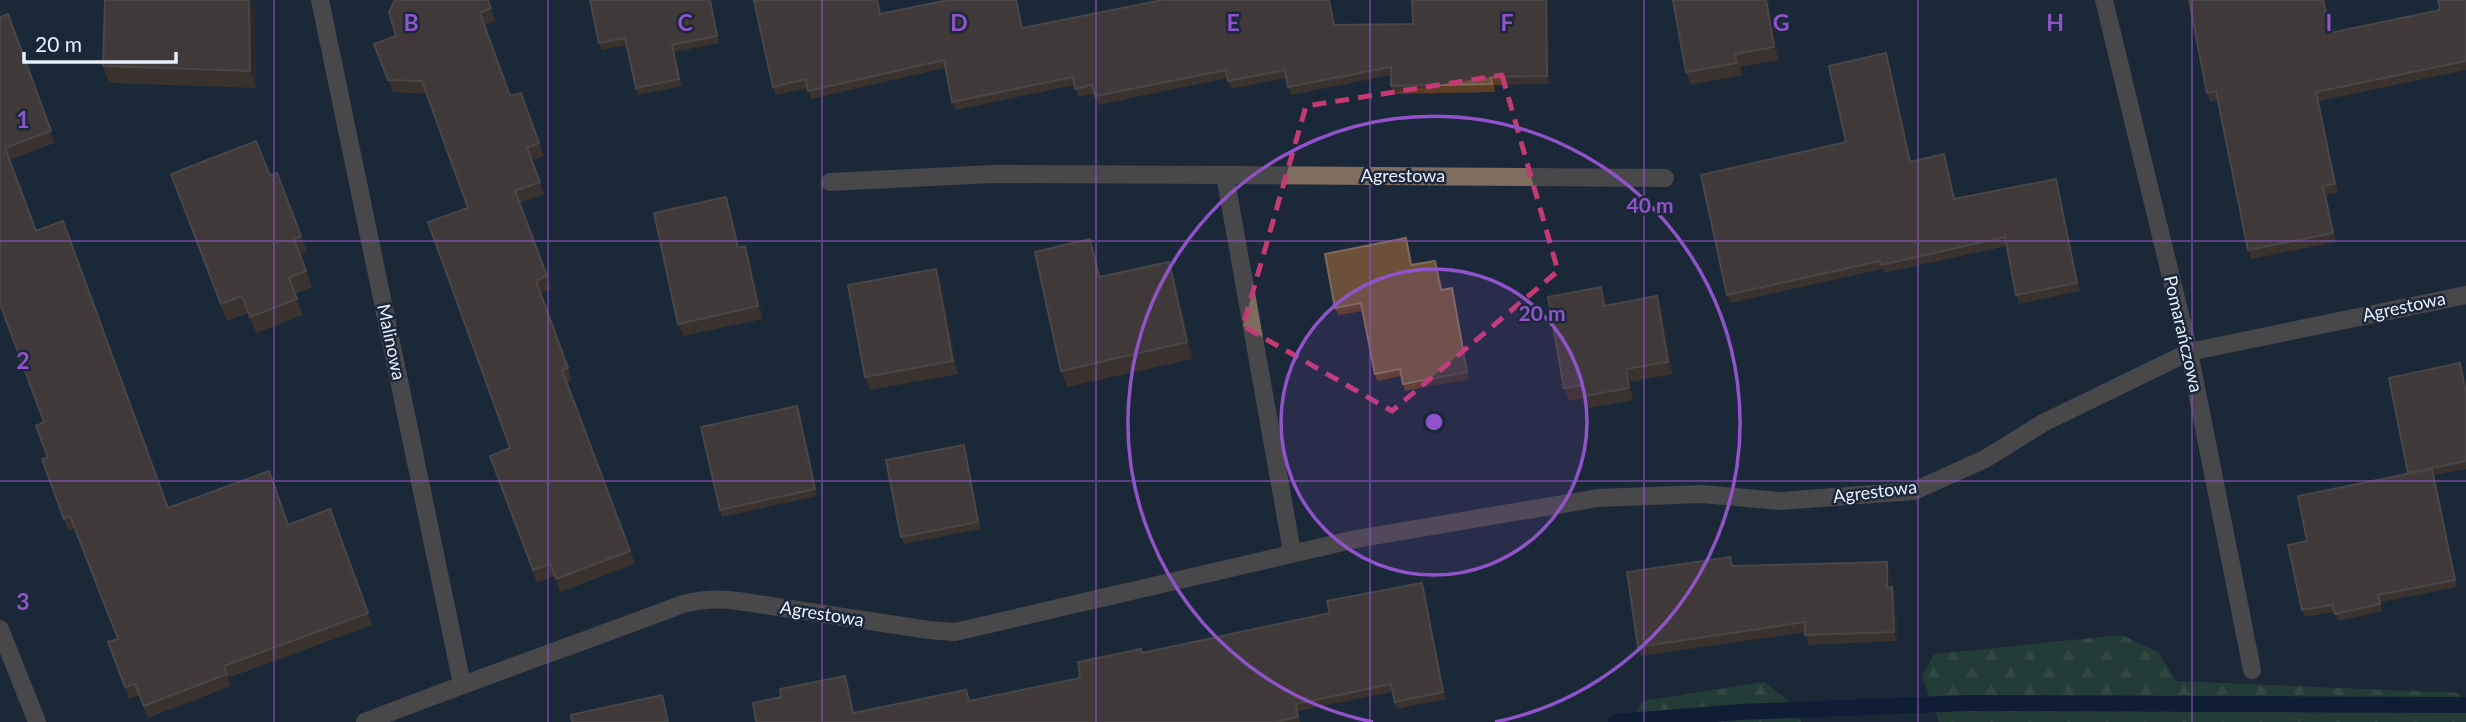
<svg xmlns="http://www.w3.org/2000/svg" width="2466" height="722" viewBox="0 0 2466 722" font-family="Lato,sans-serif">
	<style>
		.forest { fill: url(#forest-firs) }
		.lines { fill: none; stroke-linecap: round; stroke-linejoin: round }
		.stream { stroke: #011331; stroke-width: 16 }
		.minor { stroke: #7f6d60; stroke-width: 18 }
		.wall { fill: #5d3e23 }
		.shaded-wall { fill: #3d2d22 }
		.building { fill: #6c513a; stroke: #7f6a59; stroke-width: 2 }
		.marked { fill: none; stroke: #c83873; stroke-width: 5; stroke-dasharray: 14 9; stroke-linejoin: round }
		.grid { fill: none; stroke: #9153cb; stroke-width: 2; stroke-opacity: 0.55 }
		.ring { fill: none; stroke: #9153cb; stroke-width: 3.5 }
		.labels { text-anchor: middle; stroke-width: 5; stroke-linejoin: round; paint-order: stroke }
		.street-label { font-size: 18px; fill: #e7f0fb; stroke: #1b2839 }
		.grid-label { font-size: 23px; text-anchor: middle; font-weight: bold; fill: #9153cb; stroke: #1b2839; stroke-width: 5; stroke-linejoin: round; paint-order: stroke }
		.centre { fill: #9153cb; stroke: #1b2839; stroke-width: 3.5 }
		.ring-label { font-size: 21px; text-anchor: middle; font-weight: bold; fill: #9153cb; stroke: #1b2839; stroke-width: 5; stroke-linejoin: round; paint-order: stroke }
	</style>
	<defs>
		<pattern id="forest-firs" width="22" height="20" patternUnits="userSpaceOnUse" patternTransform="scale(1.75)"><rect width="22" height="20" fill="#305638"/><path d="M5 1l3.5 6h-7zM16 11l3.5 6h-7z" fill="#4e6f56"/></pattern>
	</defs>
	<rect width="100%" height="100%" fill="#1b2839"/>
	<path class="forest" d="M 2122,635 L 2158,652 L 2176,681 L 2458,693 L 2466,703 L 2466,722 L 1939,722 L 1922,676 L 1934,654 Z
		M 1764,682 L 1798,708 L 1801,722 L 1632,722 L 1642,701 Z"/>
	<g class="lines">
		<path class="stream" d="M 1616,722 L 1739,712 L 1969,703 L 2466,705"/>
		<path class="minor" d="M 320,0 L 462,684
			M 2104,0 L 2189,352 L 2252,670
			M 1225,175 L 1665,178
			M 830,182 L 993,174 L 1225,175 L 1292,552
			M 0,629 L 37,722
			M 365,722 C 470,681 577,644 683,604 C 702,599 718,598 738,601 L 929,630 L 955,632 L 1356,539 L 1598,498 L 1702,494 L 1781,501 L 1914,491 L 1985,459 L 2043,423 L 2189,352 L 2466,295"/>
	</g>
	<path class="wall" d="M 488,0 L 496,21 L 485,25 L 510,96 L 521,93 L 544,156 L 532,160 L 544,194 L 520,203 L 551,289 L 541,293 L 572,380 L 567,382 L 635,564 L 560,592 L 555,576 L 537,583 L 490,456 L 510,448 L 468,208 L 427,94 L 393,92 L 374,44 Z
		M 590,0 L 711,0 L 719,43 L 675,52 L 682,86 L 638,95 L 636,88 L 627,45 L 602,50 L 599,43 Z
		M 759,0 L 878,0 L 881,14 L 948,0 L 1017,0 L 1023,28 L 1330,0 L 1335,25 L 1413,24 L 1412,0 L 1549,0 L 1549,84 L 1494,85 L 1495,92 L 1394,94 L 1391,86 L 1391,75 L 1291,95 L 1286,78 L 1231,89 L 1228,78 L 1098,105 L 1094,94 L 1078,97 L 1075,85 L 955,110 L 952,102 L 945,68 L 811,99 L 808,88 L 776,95 L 773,87 Z
		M 1768,0 L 1779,60 L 1740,67 L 1742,75 L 1691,85 L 1686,72 Z
		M 2325,0 L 2331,32 L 2440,10 L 2466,0 L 2466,70 L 2319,101 L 2338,193 L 2326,195 L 2336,242 L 2251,259 L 2248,250 L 2218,100 L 2210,102 L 2207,93 Z
		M 255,7 L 256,88 L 109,83 L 103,66 Z
		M 0,17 L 55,143 L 9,160 L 36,231 L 168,508 L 288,525 L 330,509 L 372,625 L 228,678 L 231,686 L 148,718 L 139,695 L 129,699 L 108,642 L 118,639 L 74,528 L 68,530 L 42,459 L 48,458 L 44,423 L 0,304 Z
		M 1886,53 L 1889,61 L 1911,162 L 1944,154 L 1947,163 L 1955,199 L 2058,187 L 2080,291 L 2019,304 L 2016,295 L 2007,246 L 1884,273 L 1883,269 L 1730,303 L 1727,295 L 1846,142 Z
		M 171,174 L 270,176 L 301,236 L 307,252 L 300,255 L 312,287 L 295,294 L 303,315 L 256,333 L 248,313 L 227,321 Z
		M 731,210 L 739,248 L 745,246 L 750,259 L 763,319 L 683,336 L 678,324 Z
		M 1408,245 L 1412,265 L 1438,268 L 1442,290 L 1452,288 L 1454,295 L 1469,379 L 1405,391 L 1401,376 L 1377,381 L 1375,374 L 1363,311 L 1338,315 L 1335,308 Z
		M 1096,256 L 1101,277 L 1175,278 L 1193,359 L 1067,387 L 1061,371 Z
		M 941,281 L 958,374 L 870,390 L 865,377 Z
		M 1601,287 L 1607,305 L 1657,296 L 1662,309 L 1673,374 L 1630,382 L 1633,400 L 1589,408 L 1586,398 L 1569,401 L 1564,388 Z
		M 2462,370 L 2466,388 L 2466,469 L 2434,475 L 2457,587 L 2381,602 L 2382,611 L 2338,621 L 2335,612 L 2305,617 L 2302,610 L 2307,541 L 2408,474 L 2389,378 Z
		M 800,413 L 817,496 L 722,517 L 720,510 Z
		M 966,452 L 981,529 L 904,544 L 901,537 Z
		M 1730,557 L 1734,566 L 1890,571 L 1891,587 L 1892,587 L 1896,597 L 1897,641 L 1809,645 L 1805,632 L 1641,656 L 1638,647 Z
		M 1422,583 L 1424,590 L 1446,699 L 1397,709 L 1392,692 L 1298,711 L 1300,722 L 756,722 L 781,697 L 845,676 L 848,683 L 854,713 L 969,697 L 970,701 L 1080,678 L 1141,649 L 1142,653 L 1330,613 Z"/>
	<path class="shaded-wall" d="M 249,0 L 252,0 L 255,7 L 256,88 L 250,71 Z
		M 710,0 L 711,0 L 719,43 L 717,36 Z
		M 1016,0 L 1017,0 L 1025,36 L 1022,28 Z
		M 1329,0 L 1330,0 L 1337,33 L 1334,25 Z
		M 1546,0 L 1549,0 L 1549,84 L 1547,76 Z
		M 1766,0 L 1768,0 L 1779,60 L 1774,47 Z
		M 2323,0 L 2325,0 L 2333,41 L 2330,33 Z
		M 672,45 L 675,52 L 682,86 L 679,79 Z
		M 1886,53 L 1889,61 L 1913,170 L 1910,162 Z
		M 2316,92 L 2319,101 L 2338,193 L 2335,184 Z
		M 1944,154 L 1947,163 L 1957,208 L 1954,199 Z
		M 2056,179 L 2058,187 L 2080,291 L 2077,283 Z
		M 2323,186 L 2326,195 L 2336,242 L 2333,233 Z
		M 726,197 L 731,210 L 742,261 L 738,248 Z
		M 1090,239 L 1096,256 L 1105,294 L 1099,277 Z
		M 745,246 L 750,259 L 763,319 L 758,306 Z
		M 1435,261 L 1438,268 L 1443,297 L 1441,290 Z
		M 1169,262 L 1175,278 L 1193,359 L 1187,342 Z
		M 936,269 L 941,281 L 958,374 L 953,361 Z
		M 1601,287 L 1606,300 L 1609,318 L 1604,306 Z
		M 1452,288 L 1454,295 L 1469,379 L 1467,372 Z
		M 1657,296 L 1662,309 L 1673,374 L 1668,362 Z
		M 1626,369 L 1630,382 L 1633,400 L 1629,388 Z
		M 797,406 L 800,413 L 817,496 L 815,489 Z
		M 964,445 L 966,452 L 981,529 L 978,522 Z
		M 2432,469 L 2434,476 L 2457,587 L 2455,580 Z
		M 1887,562 L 1890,571 L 1891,597 L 1887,588 Z
		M 1422,583 L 1424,590 L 1446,699 L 1443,692 Z
		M 1892,587 L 1896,597 L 1897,641 L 1894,632 Z
		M 845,676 L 848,683 L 855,720 L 853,713 Z"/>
	<path class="building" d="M 105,0 L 249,0 L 250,71 L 103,66 Z
		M 395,0 L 488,0 L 491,8 L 480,13 L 510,96 L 521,93 L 539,143 L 527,148 L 540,182 L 515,191 L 547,276 L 536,281 L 568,368 L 562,370 L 630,551 L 556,579 L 550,564 L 533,570 L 490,456 L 510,448 L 428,222 L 468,208 L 422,81 L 388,80 L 374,44 L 396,36 L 389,12 Z
		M 590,0 L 710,0 L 717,36 L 672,45 L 679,79 L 636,88 L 625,38 L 599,43 Z
		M 759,0 L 877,0 L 880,14 L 948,0 L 1016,0 L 1022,28 L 1162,0 L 1329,0 L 1334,25 L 1413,24 L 1412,0 L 1546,0 L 1547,76 L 1491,77 L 1492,84 L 1391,86 L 1391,67 L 1288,87 L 1285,70 L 1228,81 L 1226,70 L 1095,96 L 1092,85 L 1075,89 L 1073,77 L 952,102 L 944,60 L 808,91 L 806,79 L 773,87 L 754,1 Z
		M 1673,0 L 1766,0 L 1774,47 L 1735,54 L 1737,63 L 1686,72 Z
		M 2189,0 L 2323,0 L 2330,33 L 2440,10 L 2438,0 L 2466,0 L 2466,61 L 2316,92 L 2335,184 L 2323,186 L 2333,233 L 2248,250 L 2216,91 L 2207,93 Z
		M 8,14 L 51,131 L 5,148 L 36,231 L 63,221 L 168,508 L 269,471 L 288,525 L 330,509 L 368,613 L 224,666 L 227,674 L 144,706 L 135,684 L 125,687 L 108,642 L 118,639 L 70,516 L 64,519 L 42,459 L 48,458 L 36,426 L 44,422 L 0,304 L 0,17 Z
		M 1886,53 L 1910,162 L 1944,154 L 1954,199 L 2056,179 L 2077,283 L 2016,295 L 2005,237 L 1881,265 L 1880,261 L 1727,295 L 1701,175 L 1846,142 L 1829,66 Z
		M 256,141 L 270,176 L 277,173 L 301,236 L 294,239 L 306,271 L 289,278 L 297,299 L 250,317 L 242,296 L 221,304 L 171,174 Z
		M 726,197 L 738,248 L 745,246 L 758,306 L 678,324 L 654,213 Z
		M 1406,238 L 1411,265 L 1435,261 L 1441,290 L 1452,288 L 1467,372 L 1403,384 L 1400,369 L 1375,374 L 1361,303 L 1335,308 L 1325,254 Z
		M 1090,239 L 1099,277 L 1169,262 L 1187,342 L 1061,371 L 1035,252 Z
		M 936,269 L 953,361 L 865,377 L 848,285 Z
		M 1601,287 L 1604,306 L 1657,296 L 1668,362 L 1626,369 L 1629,388 L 1585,396 L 1583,385 L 1564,388 L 1548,297 Z
		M 2460,363 L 2466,393 L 2466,461 L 2408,473 L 2389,378 Z
		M 797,406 L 815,489 L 720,510 L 701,427 Z
		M 964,445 L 978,522 L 901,537 L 886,460 Z
		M 2432,469 L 2455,580 L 2378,595 L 2380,604 L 2335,614 L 2333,605 L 2302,610 L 2288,545 L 2307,541 L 2298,496 Z
		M 1730,557 L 1732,566 L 1887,562 L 1887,588 L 1892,587 L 1894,632 L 1805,635 L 1805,622 L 1638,647 L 1627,572 Z
		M 1422,583 L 1443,692 L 1395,702 L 1391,684 L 1296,704 L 1298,717 L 1275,722 L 756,722 L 753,703 L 781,697 L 780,689 L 845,676 L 853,713 L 966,690 L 969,701 L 1080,678 L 1078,662 L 1141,649 L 1142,653 L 1330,613 L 1327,601 Z
		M 662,695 L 668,722 L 572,722 L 571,715 Z"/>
	<path d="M0 0H2466V722H0ZM 1502,75 L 1558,271 L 1392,411 L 1243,326 L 1306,106 Z" fill="#1b2839" fill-opacity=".55" fill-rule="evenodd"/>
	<path class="marked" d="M 1502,75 L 1558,271 L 1392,411 L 1243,326 L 1306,106 Z"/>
	<path class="grid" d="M 274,0 L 274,722M 548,0 L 548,722M 822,0 L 822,722M 1096,0 L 1096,722M 1370,0 L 1370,722M 1644,0 L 1644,722M 1918,0 L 1918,722M 2192,0 L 2192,722M 0,241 L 2466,241M 0,481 L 2466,481"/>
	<circle cx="1434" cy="422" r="153" fill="#9153cb" fill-opacity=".12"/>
	<g class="ring">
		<circle cx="1434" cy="422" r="153"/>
		<path d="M1373 722A306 306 0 1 1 1495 722"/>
	</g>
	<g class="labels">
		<g class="street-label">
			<text x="1403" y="182">Agrestowa</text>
			<text transform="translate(2404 307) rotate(-12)" y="6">Agrestowa</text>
			<text transform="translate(2183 334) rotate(77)" y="6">Pomarańczowa</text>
			<text transform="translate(391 342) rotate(78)" y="6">Malinowa</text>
			<text transform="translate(1875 492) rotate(-7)" y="6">Agrestowa</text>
			<text transform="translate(822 614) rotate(9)" y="6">Agrestowa</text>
		</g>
	</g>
	<g class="grid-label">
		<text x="411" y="31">B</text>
		<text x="685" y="31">C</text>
		<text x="959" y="31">D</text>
		<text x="1233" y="31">E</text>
		<text x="1507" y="31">F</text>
		<text x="1781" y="31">G</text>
		<text x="2055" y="31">H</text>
		<text x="2329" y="31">I</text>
		<text x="23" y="128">1</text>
		<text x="23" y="369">2</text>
		<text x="23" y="610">3</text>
	</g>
	<circle cx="1434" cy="422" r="10" class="centre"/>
	<g class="ring-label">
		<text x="1650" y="213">40 m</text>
		<text x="1542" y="321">20 m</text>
	</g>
	<path d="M24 52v10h152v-10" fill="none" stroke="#e7f0fb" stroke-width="3.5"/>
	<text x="35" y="52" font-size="21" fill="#e7f0fb" stroke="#1b2839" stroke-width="5" paint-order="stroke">20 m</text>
</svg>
